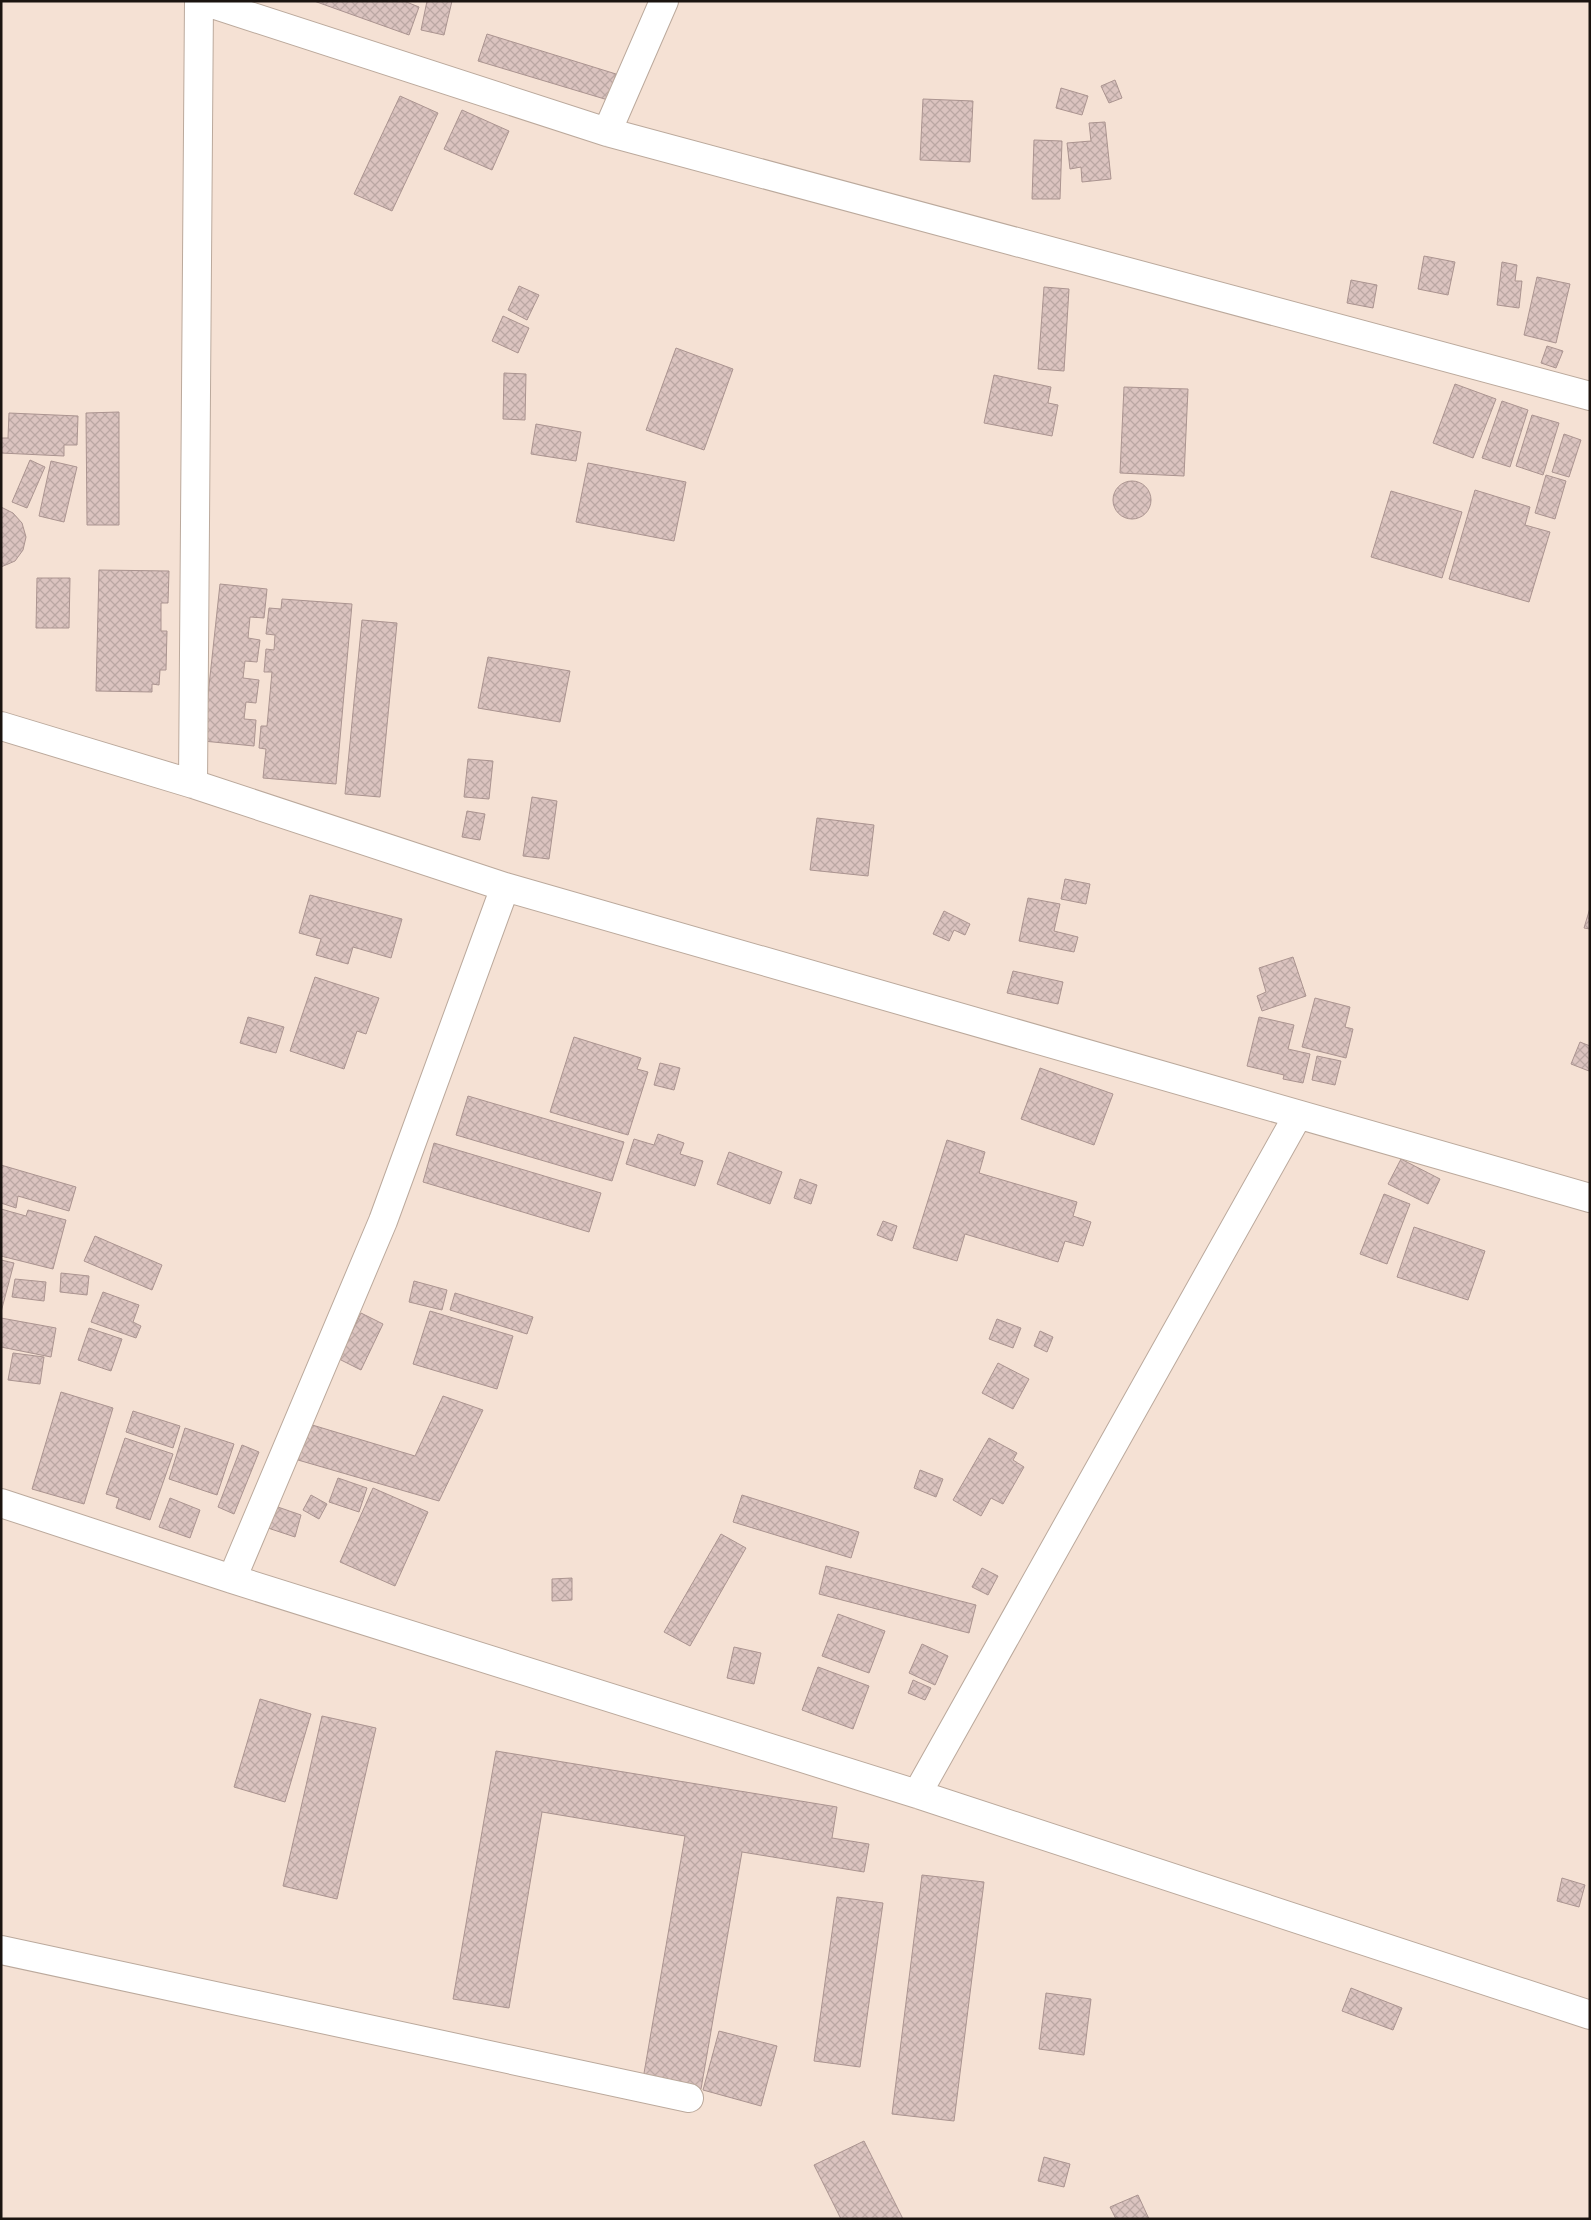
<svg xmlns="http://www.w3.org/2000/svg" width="1591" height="2220" viewBox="0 0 1591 2220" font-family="'Roboto Serif',serif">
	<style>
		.building { fill: url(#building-cross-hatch); stroke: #ab9490 }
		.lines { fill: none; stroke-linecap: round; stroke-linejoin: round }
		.street-casing { stroke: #bba99c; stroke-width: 30 }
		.street { stroke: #fff; stroke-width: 28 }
	</style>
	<defs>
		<pattern id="building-cross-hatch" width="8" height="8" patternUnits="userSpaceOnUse" patternTransform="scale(1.25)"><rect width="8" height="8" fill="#dbc3bf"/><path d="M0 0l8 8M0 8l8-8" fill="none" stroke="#bba7a3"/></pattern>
	</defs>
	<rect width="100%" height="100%" fill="#f5e1d4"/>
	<path class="building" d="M 314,1 L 404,1 L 419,7 L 409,35 Z
		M 427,1 L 452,1 L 444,35 L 421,30 Z
		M 487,34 L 616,74 L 608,100 L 478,61 Z
		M 1115,80 L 1122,98 L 1109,103 L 1101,86 Z
		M 1061,88 L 1088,96 L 1082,115 L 1056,108 Z
		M 400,96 L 438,113 L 392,211 L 354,194 Z
		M 923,99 L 973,101 L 970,162 L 920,160 Z
		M 462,110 L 509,131 L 492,170 L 444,149 Z
		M 1105,122 L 1111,179 L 1082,182 L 1081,167 L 1070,169 L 1067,143 L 1091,141 L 1089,123 Z
		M 1034,140 L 1062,141 L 1060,199 L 1032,199 Z
		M 1424,256 L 1455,262 L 1448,295 L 1418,289 Z
		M 1502,262 L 1517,265 L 1515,281 L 1522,281 L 1519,308 L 1497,305 Z
		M 1537,277 L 1570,284 L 1556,343 L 1524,335 Z
		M 1351,280 L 1377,285 L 1373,308 L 1347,303 Z
		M 519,286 L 539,295 L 527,320 L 508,310 Z
		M 1044,287 L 1069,289 L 1064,371 L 1038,369 Z
		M 503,316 L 529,328 L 518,353 L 492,341 Z
		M 1547,346 L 1563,351 L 1556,368 L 1541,363 Z
		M 676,348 L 733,369 L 704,450 L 646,430 Z
		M 504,373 L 526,374 L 525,420 L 503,419 Z
		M 994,375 L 1051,387 L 1048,403 L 1058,405 L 1052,436 L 984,423 Z
		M 1455,384 L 1496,399 L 1473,458 L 1433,443 Z
		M 1124,387 L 1188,389 L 1184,476 L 1120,473 Z
		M 1502,401 L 1528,410 L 1510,467 L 1482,458 Z
		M 119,412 L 119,525 L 87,525 L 86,413 Z
		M 9,413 L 78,416 L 77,445 L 64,445 L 64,456 L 1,453 L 1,438 L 8,438 Z
		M 1532,415 L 1559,423 L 1543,475 L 1516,466 Z
		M 536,424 L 581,432 L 576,461 L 531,454 Z
		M 1564,434 L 1581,440 L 1569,477 L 1552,472 Z
		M 30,460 L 45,467 L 27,508 L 12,502 Z
		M 51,461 L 77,467 L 64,522 L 39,516 Z
		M 588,463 L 686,482 L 674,541 L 576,522 Z
		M 1546,475 L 1566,481 L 1555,519 L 1535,513 Z
		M1113 500a19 19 0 1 1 38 0a19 19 0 1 1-38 0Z
		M 1475,490 L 1530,507 L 1525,525 L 1550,532 L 1529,602 L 1449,579 Z
		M 1391,491 L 1462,512 L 1442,578 L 1371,557 Z
		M 1,507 L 13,513 L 22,523 L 26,537 L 23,550 L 15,561 L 1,567 Z
		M 99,570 L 169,571 L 168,603 L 161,603 L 161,631 L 167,631 L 166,670 L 160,670 L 159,685 L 152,684 L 152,692 L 96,691 Z
		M 37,578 L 70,578 L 69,628 L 36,628 Z
		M 220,584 L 267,589 L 264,618 L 250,617 L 248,638 L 260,640 L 257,662 L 245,661 L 243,678 L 259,680 L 256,703 L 246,702 L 244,719 L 256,720 L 254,746 L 203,741 Z
		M 282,599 L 352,604 L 336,784 L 263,778 L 266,749 L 259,748 L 261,726 L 267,726 L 272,672 L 264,672 L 266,649 L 274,650 L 275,635 L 266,634 L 269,608 L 281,609 Z
		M 362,620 L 397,623 L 380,797 L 345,794 Z
		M 488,657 L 570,671 L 560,722 L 478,708 Z
		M 468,759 L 493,761 L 489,799 L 464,797 Z
		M 532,797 L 557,801 L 549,859 L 523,856 Z
		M 467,811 L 485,814 L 480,840 L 462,837 Z
		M 817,818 L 874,825 L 868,876 L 810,870 Z
		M 1065,879 L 1090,884 L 1086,904 L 1061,899 Z
		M 310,895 L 402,919 L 391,958 L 353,947 L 348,964 L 316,955 L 321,939 L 299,933 Z
		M 1028,898 L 1060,904 L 1054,931 L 1078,937 L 1074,952 L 1019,941 Z
		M 1590,908 L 1590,929 L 1584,928 Z
		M 944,911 L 970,924 L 965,935 L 954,930 L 949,941 L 933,934 Z
		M 1293,957 L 1306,996 L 1262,1011 L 1257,996 L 1266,992 L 1259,968 Z
		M 1013,971 L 1063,982 L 1058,1004 L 1007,993 Z
		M 315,977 L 379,998 L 366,1034 L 357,1031 L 344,1069 L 290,1051 Z
		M 1315,998 L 1350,1007 L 1345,1027 L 1353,1029 L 1346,1058 L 1302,1047 Z
		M 248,1017 L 284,1027 L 276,1053 L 240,1043 Z
		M 1259,1017 L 1294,1025 L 1288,1049 L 1310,1054 L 1303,1083 L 1283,1079 L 1284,1075 L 1247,1066 Z
		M 574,1037 L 641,1058 L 637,1069 L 648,1072 L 628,1135 L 550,1112 Z
		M 1580,1042 L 1590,1046 L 1589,1071 L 1571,1064 Z
		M 1317,1056 L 1341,1061 L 1335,1085 L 1312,1080 Z
		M 660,1063 L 680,1068 L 674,1090 L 654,1085 Z
		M 1040,1068 L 1113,1094 L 1094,1145 L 1021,1119 Z
		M 468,1096 L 624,1142 L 612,1181 L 456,1135 Z
		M 658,1134 L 684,1143 L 680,1154 L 703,1161 L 695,1186 L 626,1164 L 634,1139 L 654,1145 Z
		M 947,1140 L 985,1152 L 979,1173 L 1077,1202 L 1073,1216 L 1091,1222 L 1083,1246 L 1065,1241 L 1058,1262 L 965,1234 L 957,1261 L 913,1248 Z
		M 434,1143 L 601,1193 L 589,1232 L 423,1182 Z
		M 729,1152 L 782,1172 L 770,1204 L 717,1184 Z
		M 1401,1159 L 1440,1179 L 1428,1204 L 1388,1184 Z
		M 1,1165 L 76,1187 L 69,1211 L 18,1196 L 16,1208 L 1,1203 Z
		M 800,1179 L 817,1185 L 811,1204 L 794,1198 Z
		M 1384,1194 L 1410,1204 L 1387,1264 L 1360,1254 Z
		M 1,1209 L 26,1216 L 28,1210 L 66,1220 L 53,1269 L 1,1256 Z
		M 883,1221 L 897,1226 L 892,1241 L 877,1235 Z
		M 1414,1227 L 1485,1251 L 1468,1300 L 1397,1277 Z
		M 95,1236 L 162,1265 L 152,1290 L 84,1261 Z
		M 1,1260 L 14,1263 L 1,1312 Z
		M 61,1273 L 89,1276 L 87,1295 L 60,1292 Z
		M 15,1279 L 46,1282 L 44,1301 L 12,1297 Z
		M 414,1281 L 447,1290 L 442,1310 L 409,1302 Z
		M 103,1292 L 139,1305 L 133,1322 L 141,1326 L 136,1338 L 91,1322 Z
		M 455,1293 L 533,1317 L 527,1334 L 450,1310 Z
		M 430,1311 L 513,1336 L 497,1389 L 413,1364 Z
		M 361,1313 L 383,1324 L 361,1370 L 339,1359 Z
		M 1,1318 L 56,1328 L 51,1357 L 1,1347 Z
		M 997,1319 L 1021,1328 L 1013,1348 L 989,1339 Z
		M 89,1328 L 122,1339 L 111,1371 L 78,1360 Z
		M 1040,1331 L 1053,1337 L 1047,1352 L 1034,1346 Z
		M 13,1353 L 44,1357 L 40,1384 L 8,1380 Z
		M 998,1363 L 1029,1379 L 1013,1409 L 982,1393 Z
		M 61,1392 L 113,1408 L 84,1504 L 32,1489 Z
		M 443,1396 L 483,1410 L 439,1501 L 298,1460 L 309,1424 L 415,1456 Z
		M 133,1411 L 180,1426 L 173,1448 L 126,1432 Z
		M 185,1428 L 234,1444 L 217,1495 L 169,1479 Z
		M 125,1438 L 173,1454 L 150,1520 L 116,1508 L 119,1498 L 106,1494 Z
		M 989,1438 L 1017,1453 L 1013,1460 L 1024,1467 L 1003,1504 L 991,1498 L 981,1516 L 953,1500 Z
		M 242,1445 L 259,1452 L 234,1514 L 218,1507 Z
		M 920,1470 L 943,1479 L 936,1497 L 914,1488 Z
		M 338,1478 L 367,1488 L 359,1512 L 329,1502 Z
		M 373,1488 L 428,1512 L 395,1586 L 340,1562 Z
		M 311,1495 L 327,1504 L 319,1519 L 303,1510 Z
		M 742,1495 L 859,1532 L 851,1558 L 733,1522 Z
		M 170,1498 L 200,1510 L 190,1538 L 159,1527 Z
		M 272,1505 L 301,1515 L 295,1537 L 265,1527 Z
		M 721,1534 L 746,1548 L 690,1646 L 664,1632 Z
		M 826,1566 L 976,1605 L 969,1633 L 819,1594 Z
		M 982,1568 L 998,1576 L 988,1595 L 972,1587 Z
		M 572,1578 L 572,1600 L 552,1601 L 552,1579 Z
		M 838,1614 L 885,1631 L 869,1673 L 822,1656 Z
		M 922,1644 L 948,1656 L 935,1685 L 909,1673 Z
		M 734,1647 L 761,1653 L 754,1684 L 727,1678 Z
		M 818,1667 L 869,1686 L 853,1729 L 802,1710 Z
		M 913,1680 L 931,1688 L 925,1700 L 908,1693 Z
		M 260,1699 L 311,1714 L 285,1802 L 234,1787 Z
		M 322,1716 L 376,1728 L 337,1899 L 283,1886 Z
		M 496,1751 L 837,1807 L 832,1838 L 869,1844 L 864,1872 L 742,1852 L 701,2089 L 643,2079 L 685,1836 L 542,1812 L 509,2008 L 453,1999 Z
		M 922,1875 L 984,1882 L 954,2121 L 892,2114 Z
		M 1562,1878 L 1585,1885 L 1579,1907 L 1557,1901 Z
		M 837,1897 L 883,1903 L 860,2067 L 814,2061 Z
		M 1351,1988 L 1402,2008 L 1393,2030 L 1342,2011 Z
		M 1046,1993 L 1091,1999 L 1084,2055 L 1039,2049 Z
		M 719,2031 L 777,2046 L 761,2106 L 703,2090 Z
		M 864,2141 L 903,2219 L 841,2219 L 814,2165 Z
		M 1044,2157 L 1070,2164 L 1064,2187 L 1038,2181 Z
		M 1138,2195 L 1149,2219 L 1116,2219 L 1110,2207 Z"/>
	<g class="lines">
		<defs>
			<path id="street" d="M 203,1 L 607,132 L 1590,396
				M 607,132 L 664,1
				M 1,726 L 193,784 L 505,887 L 1590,1198
				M 193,784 L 199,1
				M 1,1503 L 232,1579 L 917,1794 L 1590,2015
				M 232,1579 L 383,1221 L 505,887
				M 917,1794 L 1298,1115
				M 1,1950 L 689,2098"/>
		</defs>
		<use href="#street" class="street-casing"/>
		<use href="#street" class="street"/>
	</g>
	<rect width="1591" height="2220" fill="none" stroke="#1b1410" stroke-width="5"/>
</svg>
